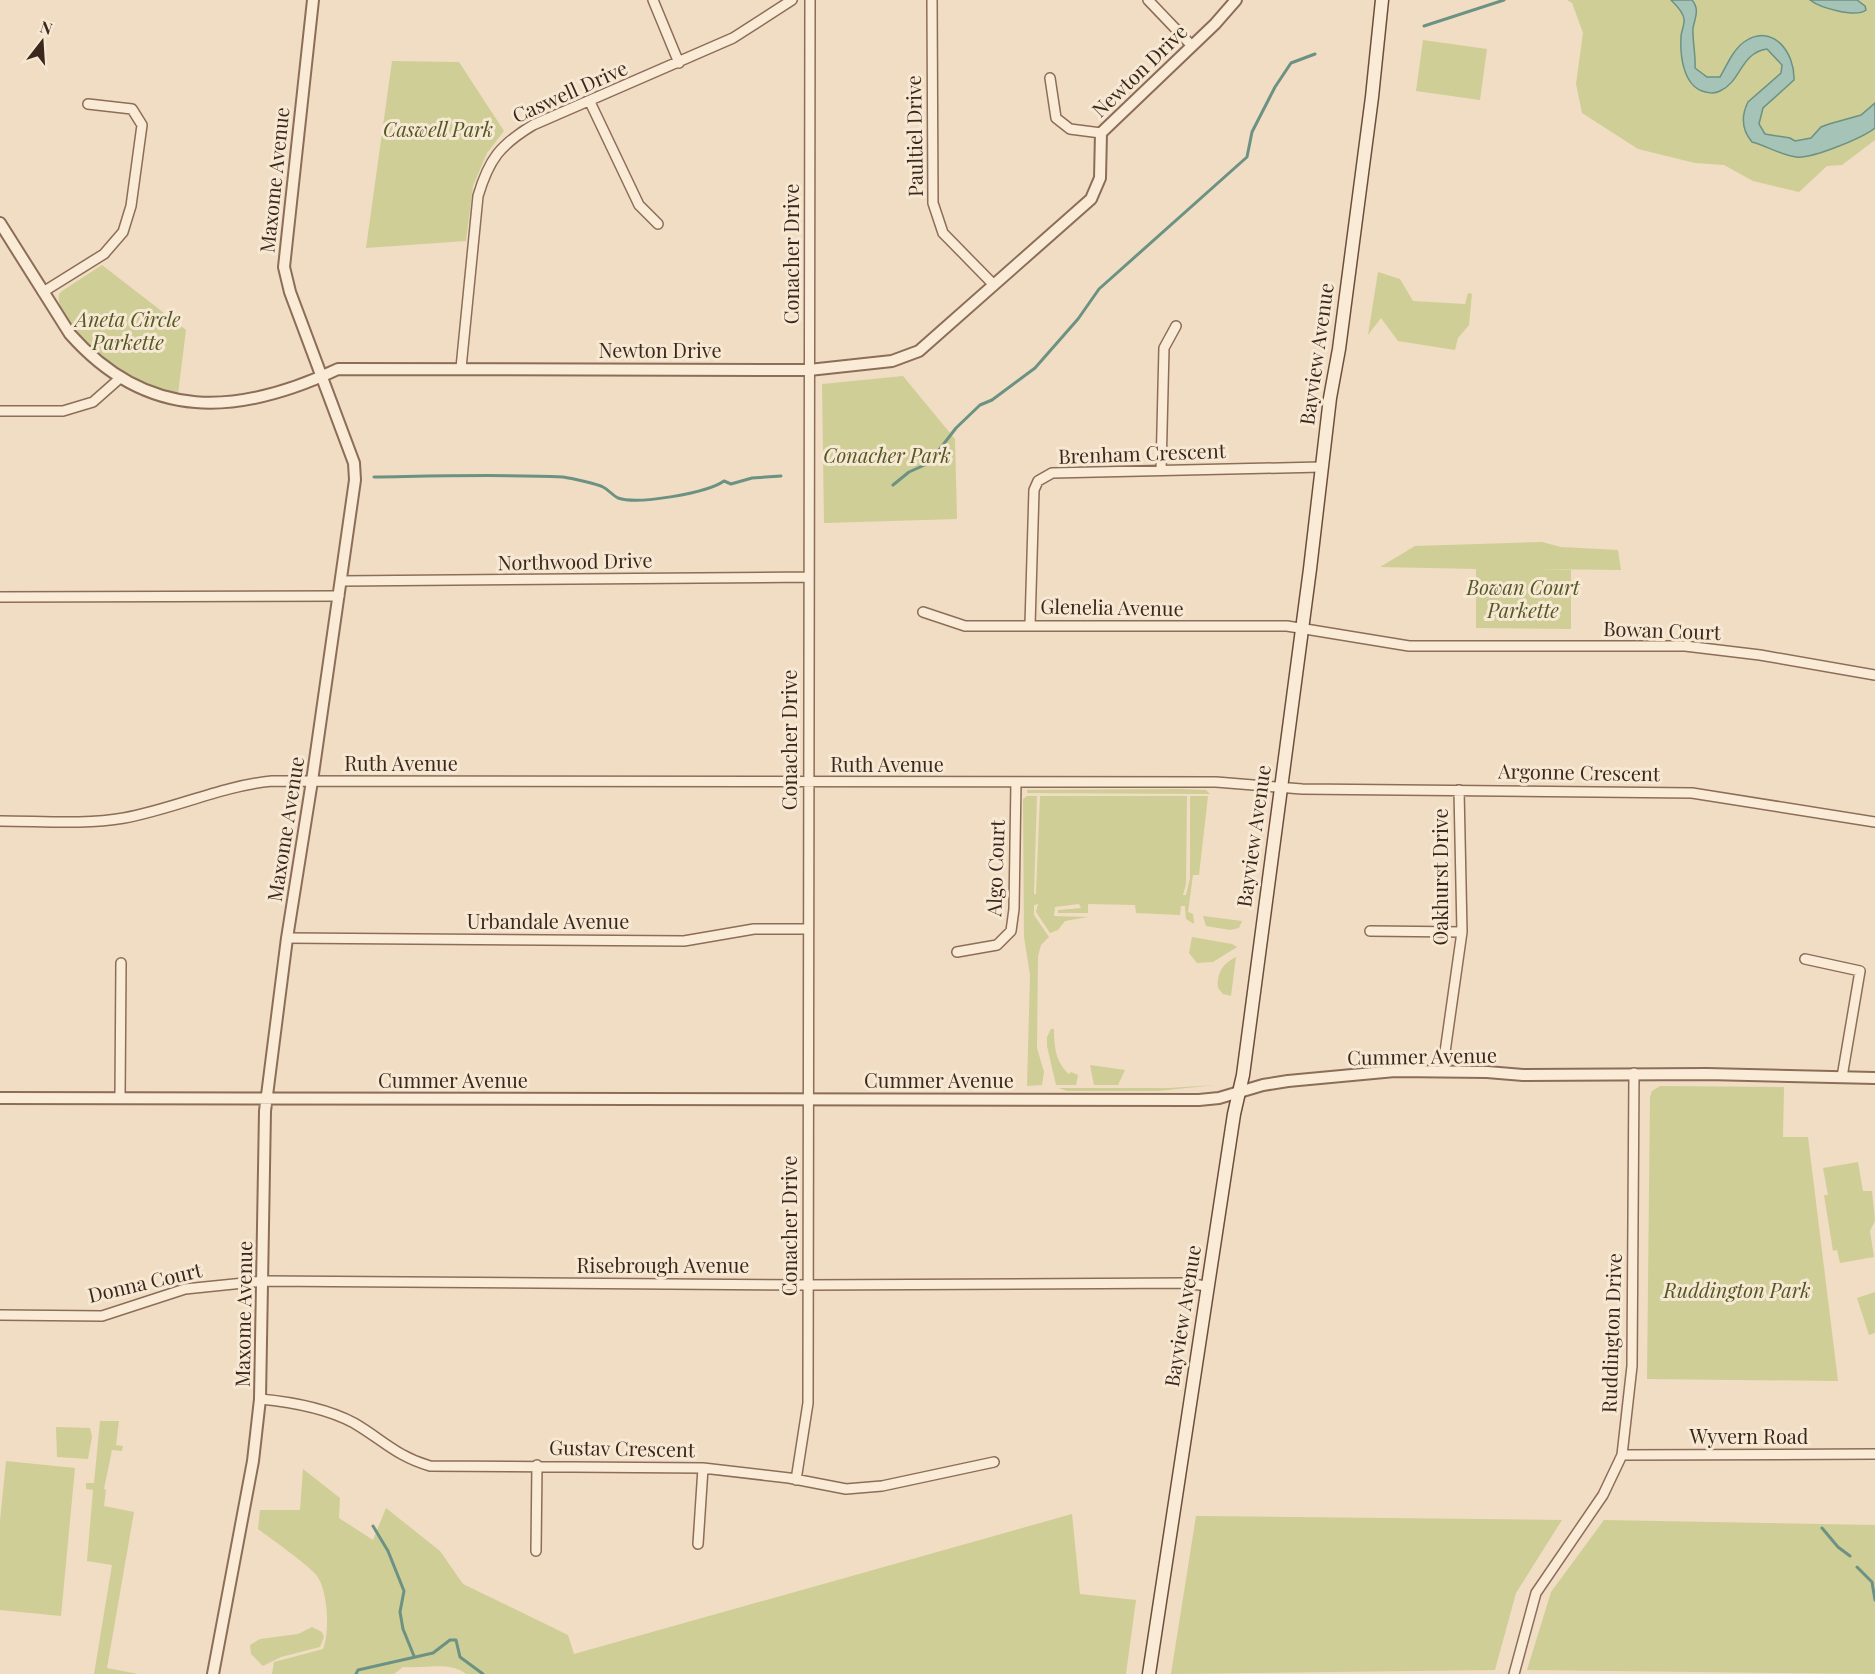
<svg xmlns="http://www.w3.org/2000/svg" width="1875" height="1674" viewBox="0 0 1875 1674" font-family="'Playfair Display',serif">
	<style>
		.green { fill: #cfce96 }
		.water { fill: #a5c3b6; stroke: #6b9283; stroke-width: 1.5 }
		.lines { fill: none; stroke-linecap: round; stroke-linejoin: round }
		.stream { stroke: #6b9283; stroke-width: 3 }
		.minor-casing { stroke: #8c6d59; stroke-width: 12 }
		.tertiary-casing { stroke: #8c6d59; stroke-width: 14 }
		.secondary-casing { stroke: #6d4e3c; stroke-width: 15 }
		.minor { stroke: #faebd7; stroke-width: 9 }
		.tertiary { stroke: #faebd7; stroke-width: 10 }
		.secondary { stroke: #faebd7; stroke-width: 12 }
		.labels { text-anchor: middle; stroke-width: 6; stroke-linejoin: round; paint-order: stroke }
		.street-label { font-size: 20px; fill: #3b281d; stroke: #f7e8d3 }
		.park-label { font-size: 20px; font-style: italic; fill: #525823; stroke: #f7e8d3 }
	</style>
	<rect width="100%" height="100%" fill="#f0ddc3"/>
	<path class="green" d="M 1567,0 L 1875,0 L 1875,140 L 1842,165 L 1827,166 L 1799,192 L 1753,181 L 1724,165 L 1695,163 L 1638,149 L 1582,113 L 1576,84 L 1583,33 L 1572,3 Z
		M 1423,40 L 1487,49 L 1480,100 L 1416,91 Z
		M 392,61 L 459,62 L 504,131 L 487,153 L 473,186 L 466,241 L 366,248 Z
		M 102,265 L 186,330 L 178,394 C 134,381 99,361 71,324 C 65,315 57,306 59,294 L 62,291 Z
		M 1378,272 L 1400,279 L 1413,301 L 1465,304 L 1468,293 L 1472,294 L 1469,325 L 1458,338 L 1455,350 L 1398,341 L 1381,318 L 1368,335 Z
		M 903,376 L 955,439 L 957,519 L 824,523 L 822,384 Z
		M 1542,542 L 1561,547 L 1618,550 L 1621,570 L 1537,569 L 1571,570 L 1571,629 L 1476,628 L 1476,569 L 1380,567 L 1415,546 Z
		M 1180,789 L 1206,790 L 1210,794 L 1027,793 L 1027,790 Z
		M 1027,796 L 1037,796 L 1034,894 L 1036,894 L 1040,796 L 1187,796 L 1186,884 L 1183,895 L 1186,895 L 1190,878 L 1190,796 L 1208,796 L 1199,875 L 1193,875 L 1188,912 L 1193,914 L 1194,924 L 1186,919 L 1185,906 L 1181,906 L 1180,915 L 1136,913 L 1135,905 L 1088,904 L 1088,913 L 1058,913 L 1058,910 L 1081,908 L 1079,904 L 1055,907 L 1054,916 L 1088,917 L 1065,921 L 1058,930 L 1050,933 L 1036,912 L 1038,904 L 1034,905 L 1034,915 L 1049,937 L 1041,945 L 1038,956 L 1037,1048 L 1044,1072 L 1042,1085 L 1027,1086 L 1030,975 L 1024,937 L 1023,799 Z
		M 1203,916 L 1242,921 L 1239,928 L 1230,930 L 1206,926 Z
		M 1192,937 L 1232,944 L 1237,947 L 1213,962 L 1197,963 L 1189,953 Z
		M 1236,957 L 1231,996 L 1223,994 L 1218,988 C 1216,974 1223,963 1236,957 Z
		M 1051,1029 L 1054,1029 C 1054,1047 1056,1063 1069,1074 L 1071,1072 L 1078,1075 L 1076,1085 L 1056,1085 L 1047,1046 L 1047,1037 Z
		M 1090,1065 L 1125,1070 L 1118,1085 L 1094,1085 Z
		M 1215,1085 L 1158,1091 L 1067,1091 L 1059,1088 L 1169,1088 Z
		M 1660,1086 L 1784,1087 L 1783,1137 L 1808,1137 L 1838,1381 L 1647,1379 L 1650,1097 L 1652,1091 Z
		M 1858,1162 L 1863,1191 L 1872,1191 L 1875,1221 L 1870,1231 L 1874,1257 L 1840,1263 L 1837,1250 L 1833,1251 L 1824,1195 L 1828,1195 L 1823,1168 Z
		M 1875,1292 L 1875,1333 L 1869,1335 L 1857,1298 Z
		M 100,1421 L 119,1421 L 116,1445 L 123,1446 L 122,1451 L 112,1450 L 104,1489 L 106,1490 L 104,1506 L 134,1512 L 107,1668 L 138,1674 L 94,1674 L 112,1565 L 87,1561 L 93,1490 L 86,1489 L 86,1483 L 94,1483 Z
		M 56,1427 L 90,1428 L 92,1437 L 88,1459 L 57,1457 Z
		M 6,1461 L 75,1468 L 61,1616 L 0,1610 L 0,1521 Z
		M 303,1469 L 340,1498 L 339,1518 L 373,1540 L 386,1508 L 440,1551 L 463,1584 L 568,1635 L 574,1654 L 1072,1514 L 1080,1594 L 1136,1600 L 1126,1674 L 466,1674 C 450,1661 424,1669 403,1667 L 394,1674 L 272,1674 L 274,1662 L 323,1649 C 330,1632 328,1591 317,1576 C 309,1565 271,1539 258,1529 L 260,1510 L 300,1510 Z
		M 1196,1516 L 1202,1516 L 1562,1520 L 1516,1593 L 1495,1670 L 1171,1674 Z
		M 1604,1520 L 1875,1525 L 1875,1674 L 1527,1670 L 1551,1592 Z
		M 312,1627 L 322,1632 L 324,1637 L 320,1647 L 281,1657 L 263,1666 L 251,1654 L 250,1645 L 260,1639 L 298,1634 Z"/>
	<path class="water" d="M 1671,0 L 1692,0 C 1700,9 1695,18 1693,28 C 1692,36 1696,57 1695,68 L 1707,77 L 1720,77 C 1727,65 1733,50 1744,42 C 1773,22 1795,53 1794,80 L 1763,108 L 1759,124 L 1765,134 L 1790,138 L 1795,141 L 1811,138 L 1821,127 L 1829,124 L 1861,115 L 1875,103 L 1875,128 C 1862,138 1812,159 1796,157 C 1781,155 1767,146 1752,142 C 1742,130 1741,116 1748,102 L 1781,73 L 1782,65 L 1767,49 C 1740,53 1742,81 1720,91 C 1715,94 1707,93 1702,91 C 1683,84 1680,55 1681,37 C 1681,31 1685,25 1684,19 C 1683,11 1676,5 1671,0 Z
		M 1810,0 L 1857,0 L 1865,6 L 1866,10 C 1856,18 1820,8 1810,0 Z"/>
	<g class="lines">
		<path class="stream" d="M 1424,26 L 1504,0
			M 374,477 C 437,476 501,474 563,477 C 570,478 598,484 603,487 C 609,490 612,495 618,498 C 638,505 707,493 724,481 L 731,484 L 752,478 L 781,476
			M 893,485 L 909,472 L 929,463 L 956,428 L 980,405 L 992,400 L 1035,368 L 1078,319 L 1099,289 L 1247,157 L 1252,132 L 1275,87 L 1291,63 L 1315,54
			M 373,1526 L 388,1551 L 404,1591 L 400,1612 L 403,1629 L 414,1656
			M 1822,1528 L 1838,1547 L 1850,1556
			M 1857,1567 L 1872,1582 L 1875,1600
			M 356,1674 L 358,1670 L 433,1653 L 450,1640 L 456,1640 L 460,1657 L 483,1674"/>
		<defs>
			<path id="minor" d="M 653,0 L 679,63
				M 932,0 L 933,203 L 943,233 L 994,285
				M 1148,0 L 1192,46
				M 1050,78 L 1056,118 L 1070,129 L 1101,133
				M 590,102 L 639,205 L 658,224
				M 43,292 L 104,254 L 123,232 L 131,206 L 142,125 L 132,109 L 88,104
				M 461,368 L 478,196 C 489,159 500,145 533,125 L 733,38 L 792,0
				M 0,411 L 63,411 L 93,402 L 119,379
				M 1161,470 L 1164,348 L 1176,326
				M 342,581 L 809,577
				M 0,597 L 339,596
				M 923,612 L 965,626 L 1287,626 L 1409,646 L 1685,646 L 1760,655 L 1875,675
				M 1030,625 L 1034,490 L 1038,481 L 1052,473 L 1321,467
				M 0,821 C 41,821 84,825 124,818 C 174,809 221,786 272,781 L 1216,782 L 1302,789 L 1692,793 L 1875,822
				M 1370,931 L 1462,932
				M 287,938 L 684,941 L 754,929 L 808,929
				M 957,952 L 997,945 L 1011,931 L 1014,909 L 1016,782
				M 1805,959 L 1860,971 L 1842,1077
				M 1445,1071 L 1444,1059 L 1462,932 L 1459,790
				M 120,1098 L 121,963
				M 0,1315 L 102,1316 L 185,1289 L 263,1281 L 807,1285 L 1185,1283 L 1207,1286
				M 260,1399 C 292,1402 326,1408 354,1423 C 383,1440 396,1456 430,1466 L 703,1468 L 789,1478 L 846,1489 L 882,1486 L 994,1462
				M 1622,1455 L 1875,1454
				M 796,1480 L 808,1403 L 810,0
				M 698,1544 L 703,1468
				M 536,1551 L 537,1465
				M 1514,1674 L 1536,1593 L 1603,1495 L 1622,1455 L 1632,1366 L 1634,1073"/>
			<path id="tertiary" d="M 0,223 L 70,334 C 148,422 238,416 338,369 L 809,370 L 892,361 L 919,351 L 1091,199 L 1100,178 L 1101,133 L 1215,24 L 1236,0
				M 0,1098 L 1199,1100 L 1219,1098 L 1263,1085 L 1288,1081 L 1395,1071 L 1487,1072 L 1523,1075 L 1707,1074 L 1875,1078
				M 213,1674 L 253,1461 L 260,1399 L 265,1111 L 287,938 L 312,781 L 355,480 L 354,463 L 290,292 L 284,267 L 313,0"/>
			<path id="secondary" d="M 1149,1674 L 1234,1114 L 1243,1075 L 1310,569 L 1330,398 L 1339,349 L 1372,97 L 1382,0"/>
		</defs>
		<use href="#minor" class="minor-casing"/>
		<use href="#tertiary" class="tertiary-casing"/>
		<use href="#secondary" class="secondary-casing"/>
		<use href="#minor" class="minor"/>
		<use href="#tertiary" class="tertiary"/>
		<use href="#secondary" class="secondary"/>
	</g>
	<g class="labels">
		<g class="street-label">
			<text transform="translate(1140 71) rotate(-44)" y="7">Newton Drive</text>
			<text transform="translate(570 92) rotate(-24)" y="7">Caswell Drive</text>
			<text transform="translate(915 136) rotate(-91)" y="7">Paultiel Drive</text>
			<text transform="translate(275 180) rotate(-84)" y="7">Maxome Avenue</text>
			<text transform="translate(792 254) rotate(-90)" y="7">Conacher Drive</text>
			<text x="660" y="358">Newton Drive</text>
			<text transform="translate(1317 354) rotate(-82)" y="7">Bayview Avenue</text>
			<text transform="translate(1142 454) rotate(-2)" y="7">Brenham Crescent</text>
			<text transform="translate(575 562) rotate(-1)" y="7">Northwood Drive</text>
			<text transform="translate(1112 608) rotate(1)" y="7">Glenelia Avenue</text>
			<text transform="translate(1662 631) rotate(2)" y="7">Bowan Court</text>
			<text transform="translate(790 740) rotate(-90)" y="7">Conacher Drive</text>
			<text x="401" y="771">Ruth Avenue</text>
			<text x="887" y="772">Ruth Avenue</text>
			<text transform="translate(1579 773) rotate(1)" y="7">Argonne Crescent</text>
			<text transform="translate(286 829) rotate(-81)" y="7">Maxome Avenue</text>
			<text transform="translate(1254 836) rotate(-82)" y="7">Bayview Avenue</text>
			<text transform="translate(996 868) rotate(-88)" y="7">Algo Court</text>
			<text transform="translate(1441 877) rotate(-90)" y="7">Oakhurst Drive</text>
			<text x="548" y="929">Urbandale Avenue</text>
			<text transform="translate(1422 1057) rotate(-1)" y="7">Cummer Avenue</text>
			<text x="453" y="1088">Cummer Avenue</text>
			<text x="939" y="1088">Cummer Avenue</text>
			<text transform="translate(790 1226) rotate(-90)" y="7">Conacher Drive</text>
			<text x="663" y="1273">Risebrough Avenue</text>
			<text transform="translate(145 1283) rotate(-13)" y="7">Donna Court</text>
			<text transform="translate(244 1314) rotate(-89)" y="7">Maxome Avenue</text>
			<text transform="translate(1183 1316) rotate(-81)" y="7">Bayview Avenue</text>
			<text transform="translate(1612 1333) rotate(-88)" y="7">Ruddington Drive</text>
			<text x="1749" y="1444">Wyvern Road</text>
			<text transform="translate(622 1449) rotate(1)" y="7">Gustav Crescent</text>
		</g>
		<g class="park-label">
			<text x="438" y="137">Caswell Park</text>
			<text x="128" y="327">Aneta Circle<tspan x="128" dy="23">Parkette</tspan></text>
			<text x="887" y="463">Conacher Park</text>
			<text x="1523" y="595">Bowan Court<tspan x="1523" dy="23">Parkette</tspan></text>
			<text x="1737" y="1298">Ruddington Park</text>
		</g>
	</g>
	<g transform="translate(42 42) rotate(17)" stroke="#f7e8d3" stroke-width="4.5" paint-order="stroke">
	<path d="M0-4.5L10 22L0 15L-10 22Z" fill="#3b281d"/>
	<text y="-9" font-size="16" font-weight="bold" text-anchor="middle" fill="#3b281d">N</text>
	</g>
</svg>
